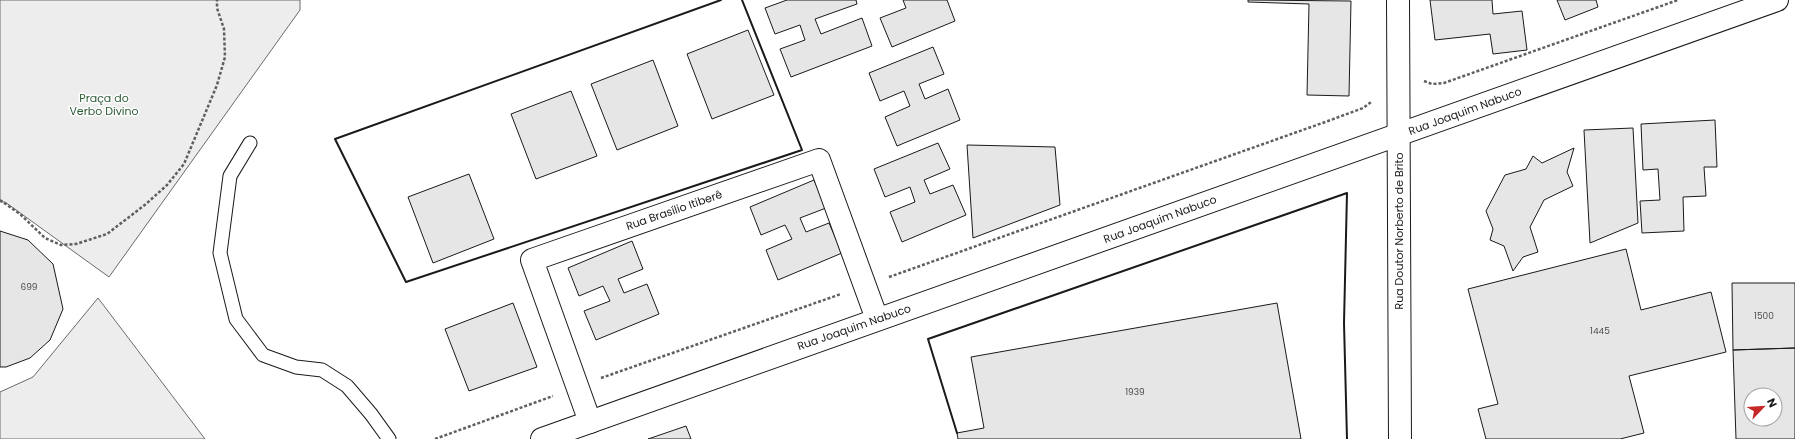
<svg xmlns="http://www.w3.org/2000/svg" width="1795" height="439" viewBox="0 0 1795 439" font-family="Poppins,sans-serif">
	<style>
		.green { fill: #ededed; stroke: #6a6a6a }
		.building { fill: #e6e6e6; stroke: #1a1a1a; fill-rule: evenodd }
		.lines { fill: none; stroke-linecap: round; stroke-linejoin: round }
		.service-casing { stroke: #1a1a1a; stroke-width: 15 }
		.minor-casing { stroke: #1a1a1a; stroke-width: 24 }
		.tertiary-casing { stroke: #1a1a1a; stroke-width: 24 }
		.secondary-casing { stroke: #1a1a1a; stroke-width: 24 }
		.path { stroke: #5f5f5f; stroke-width: 2.5; stroke-dasharray: 3 2; stroke-linecap: butt }
		.service { stroke: #fff; stroke-width: 13 }
		.minor { stroke: #fff; stroke-width: 22 }
		.tertiary { stroke: #fff; stroke-width: 22 }
		.secondary { stroke: #fff; stroke-width: 22 }
		.wall { stroke: #1a1a1a; stroke-width: 2 }
		.labels { text-anchor: middle; stroke-width: 3; stroke-linejoin: round; paint-order: stroke }
		.number-label { font-size: 9px; fill: #4d4d4d }
		.park-label { font-size: 11px; fill: #2b5a34; stroke: #fff }
		.street-label { font-size: 11px; fill: #1a1a1a; stroke: #fff }
	</style>
	<rect width="100%" height="100%" fill="#fff"/>
	<path class="green" d="M 0,0 L 300,0 L 300,10 L 109,277 L 5,202 L 0,202 Z
		M 98,298 L 205,439 L 0,439 L 0,392 L 33,377 Z"/>
	<path class="building" d="M 787,0 L 856,0 L 857,4 L 815,19 L 821,34 L 862,18 L 872,46 L 791,77 L 780,49 L 805,40 L 800,25 L 775,34 L 765,8 Z
		M 903,0 L 947,0 L 955,21 L 892,47 L 880,18 L 906,8 Z
		M 1248,0 L 1351,1 L 1349,96 L 1307,95 L 1309,4 L 1248,2 Z
		M 1430,0 L 1492,0 L 1493,14 L 1522,11 L 1527,50 L 1493,54 L 1490,34 L 1435,40 Z
		M 1557,0 L 1596,0 L 1598,7 L 1565,20 Z
		M 748,30 L 774,95 L 712,119 L 687,54 Z
		M 933,47 L 944,74 L 919,84 L 925,99 L 948,89 L 960,120 L 897,146 L 885,117 L 910,106 L 904,91 L 880,101 L 869,73 Z
		M 653,60 L 678,126 L 617,150 L 591,84 Z
		M 571,91 L 597,156 L 536,179 L 511,114 Z
		M 1715,120 L 1717,167 L 1704,167 L 1706,196 L 1683,197 L 1684,231 L 1642,233 L 1640,201 L 1660,200 L 1658,169 L 1643,170 L 1641,124 Z
		M 1633,128 L 1638,223 L 1590,243 L 1584,130 Z
		M 938,143 L 950,169 L 924,180 L 930,194 L 953,185 L 966,215 L 902,242 L 890,212 L 915,202 L 910,187 L 885,197 L 874,169 Z
		M 967,145 L 1055,147 L 1060,205 L 973,238 Z
		M 1574,148 L 1567,172 L 1573,186 L 1544,200 L 1530,227 L 1538,252 L 1523,257 L 1513,271 L 1504,246 L 1490,240 L 1493,229 L 1486,211 L 1505,175 L 1526,169 L 1533,156 L 1542,163 Z
		M 469,174 L 494,239 L 433,263 L 408,197 Z
		M 814,180 L 826,208 L 800,218 L 806,232 L 829,223 L 842,253 L 778,280 L 766,250 L 792,239 L 785,225 L 761,235 L 750,207 Z
		M 0,231 L 28,240 L 53,264 L 63,309 L 50,340 L 30,358 L 6,367 L 0,367 Z
		M 632,241 L 643,269 L 618,279 L 624,293 L 647,284 L 659,314 L 596,340 L 584,311 L 610,301 L 603,286 L 579,296 L 568,268 Z
		M 1626,249 L 1641,310 L 1711,292 L 1726,352 L 1629,376 L 1644,433 L 1620,439 L 1486,439 L 1478,409 L 1498,404 L 1468,289 Z
		M 1732,283 L 1795,283 L 1795,348 L 1733,350 Z
		M 513,303 L 537,367 L 469,391 L 445,329 Z
		M 1277,303 L 1301,439 L 958,439 L 957,433 L 984,428 L 971,357 Z
		M 1795,348 L 1795,439 L 1736,439 L 1733,350 ZM 1751,395 L 1775,395 L 1775,419 L 1751,419 Z
		M 686,426 L 691,439 L 648,439 Z"/>
	<g class="lines">
		<defs>
			<path id="service" d="M 250,143 L 230,176 L 220,253 L 236,319 L 263,355 L 296,367 L 322,370 L 347,386 L 371,414 L 389,439"/>
			<path id="minor" d="M 590,422 L 532,260 L 819,160 L 877,319"/>
			<path id="tertiary" d="M 1398,0 L 1400,439"/>
			<path id="secondary" d="M 542,439 L 1777,0"/>
		</defs>
		<use href="#service" class="service-casing"/>
		<use href="#minor" class="minor-casing"/>
		<use href="#tertiary" class="tertiary-casing"/>
		<use href="#secondary" class="secondary-casing"/>
		<path class="path" d="M 1424,81 L 1432,84 L 1444,83 L 1678,0
			M 0,200 L 20,214 L 45,238 L 61,245 L 76,244 L 107,234 L 146,204 L 167,185 L 184,164 L 217,85 L 225,57 L 224,29 L 217,8 L 217,0
			M 889,277 L 1328,121 L 1363,108 L 1371,102
			M 601,378 L 841,294
			M 435,439 L 553,396"/>
		<use href="#service" class="service"/>
		<use href="#minor" class="minor"/>
		<use href="#tertiary" class="tertiary"/>
		<use href="#secondary" class="secondary"/>
		<path class="wall" d="M 721,0 L 335,139 L 406,282 L 802,150 L 742,0
			M 957,433 L 928,339 L 1347,193 L 1344,323 L 1347,439"/>
	</g>
	<g class="labels">
		<g class="number-label">
			<text x="29" y="290">699</text>
			<text x="1764" y="319">1500</text>
			<text x="1600" y="334">1445</text>
			<text x="1135" y="395">1939</text>
		</g>
		<g class="park-label">
			<text x="104" y="102">Praça do<tspan x="104" dy="13">Verbo Divino</tspan></text>
		</g>
		<g class="street-label">
			<text transform="translate(1465 111) rotate(-20)" y="4">Rua Joaquim Nabuco</text>
			<text transform="translate(674 210) rotate(-19)" y="4">Rua Brasílio Itiberê</text>
			<text transform="translate(1160 219) rotate(-20)" y="4">Rua Joaquim Nabuco</text>
			<text transform="translate(1399 231) rotate(-90)" y="4">Rua Doutor Norberto de Brito</text>
			<text transform="translate(854 327) rotate(-19)" y="4">Rua Joaquim Nabuco</text>
		</g>
	</g>
	<g transform="translate(1763 407) rotate(65)"><circle r="19" fill="#ffffff" stroke="#a3a3a3"/>
	<path d="M0-3L7 15L0 10L-7 15Z" fill="#c62828"/>
	<text y="-6" font-size="11" font-weight="bold" text-anchor="middle" fill="#1a1a1a">N</text>
	</g>
</svg>
